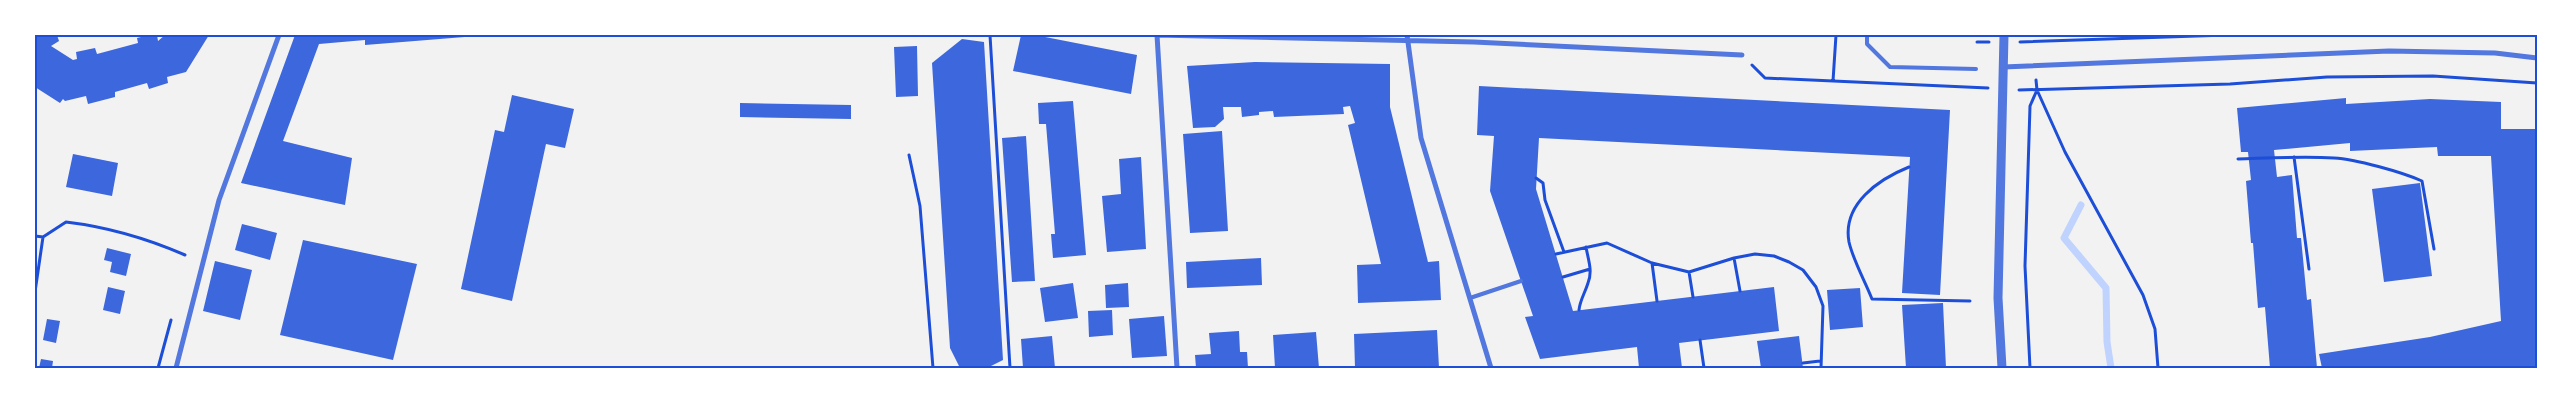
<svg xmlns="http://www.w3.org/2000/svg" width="2572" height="403" viewBox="0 0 2572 403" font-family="Mulish,sans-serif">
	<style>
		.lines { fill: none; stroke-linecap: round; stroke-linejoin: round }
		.stream { stroke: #bfd3fe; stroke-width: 7 }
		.building { fill: #3d67dc }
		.path { stroke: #1d4ed8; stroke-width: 3 }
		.service { stroke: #5277de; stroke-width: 4 }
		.minor { stroke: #5277de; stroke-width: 5 }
		.tertiary { stroke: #5277de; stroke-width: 9 }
		.neatline { fill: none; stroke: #1d4ed8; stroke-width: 2 }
	</style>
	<rect width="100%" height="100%" fill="#f2f2f2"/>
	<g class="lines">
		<path class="stream" d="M 2081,205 L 2064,238 L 2106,288 L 2107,342 L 2111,368"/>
	</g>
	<path class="building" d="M 35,35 L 57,35 L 59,41 L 51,46 L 73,60 L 77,59 L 76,52 L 95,48 L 97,54 L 138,43 L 137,38 L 149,35 L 157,35 L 158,41 L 165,35 L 209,35 L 186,72 L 167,77 L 168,83 L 149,89 L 147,83 L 115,92 L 115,97 L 88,104 L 86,96 L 65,101 L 63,99 L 60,103 L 35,87 Z
		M 295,35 L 477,35 L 477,36 L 365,45 L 365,40 L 319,44 L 283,141 L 352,158 L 345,205 L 241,183 Z
		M 1021,35 L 1035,35 L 1137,55 L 1131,94 L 1013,71 Z
		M 962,39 L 984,42 L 1003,360 L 987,368 L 960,368 L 950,348 L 932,63 Z
		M 917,46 L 918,96 L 896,97 L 894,47 Z
		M 1255,62 L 1390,64 L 1390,107 L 1428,262 L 1439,261 L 1441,300 L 1358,303 L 1357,265 L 1381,264 L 1348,125 L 1355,123 L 1350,106 L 1343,107 L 1344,114 L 1274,117 L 1273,111 L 1259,112 L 1259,115 L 1242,117 L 1241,107 L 1223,107 L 1224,119 L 1215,127 L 1193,128 L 1187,66 Z
		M 1479,86 L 1950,110 L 1940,295 L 1902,293 L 1910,157 L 1539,138 L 1536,189 L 1573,311 L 1774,287 L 1779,331 L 1679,343 L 1682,368 L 1639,368 L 1637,347 L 1540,359 L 1525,317 L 1533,316 L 1490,191 L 1494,136 L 1477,135 Z
		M 512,95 L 574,109 L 565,148 L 546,144 L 512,301 L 461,289 L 495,130 L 504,132 Z
		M 2346,98 L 2346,104 L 2430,99 L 2501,102 L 2501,129 L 2537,129 L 2537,367 L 2322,368 L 2319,354 L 2430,337 L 2501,321 L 2491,156 L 2438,156 L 2437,147 L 2350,151 L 2350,143 L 2274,150 L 2277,177 L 2292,175 L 2297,238 L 2301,238 L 2307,300 L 2311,299 L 2317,368 L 2270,368 L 2265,307 L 2258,308 L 2253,243 L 2251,243 L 2246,181 L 2251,180 L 2248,152 L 2241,152 L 2237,108 Z
		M 1073,101 L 1086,255 L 1053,258 L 1051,234 L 1055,234 L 1046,124 L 1039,124 L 1038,103 Z
		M 740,103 L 851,105 L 851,119 L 740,117 Z
		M 1222,131 L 1228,231 L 1190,233 L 1183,134 Z
		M 1026,136 L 1035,281 L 1012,282 L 1002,138 Z
		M 73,154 L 118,163 L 112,196 L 66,187 Z
		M 1141,157 L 1146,249 L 1107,252 L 1102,196 L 1121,194 L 1119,159 Z
		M 2420,183 L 2432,276 L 2384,282 L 2372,189 Z
		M 242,224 L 277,233 L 270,260 L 235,250 Z
		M 303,240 L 417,264 L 393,360 L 280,335 Z
		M 107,248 L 131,254 L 126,276 L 110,272 L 112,262 L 104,260 Z
		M 1261,258 L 1262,285 L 1187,288 L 1186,262 Z
		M 215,261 L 252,270 L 240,320 L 203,311 Z
		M 1073,283 L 1078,318 L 1045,322 L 1040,288 Z
		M 1128,283 L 1129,307 L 1106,308 L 1105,285 Z
		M 108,287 L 125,291 L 120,314 L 103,310 Z
		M 1860,288 L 1863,327 L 1830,330 L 1827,290 Z
		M 1943,303 L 1946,368 L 1906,368 L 1902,305 Z
		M 1112,310 L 1113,335 L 1089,337 L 1088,311 Z
		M 1164,316 L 1167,356 L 1132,358 L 1129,319 Z
		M 47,319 L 60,321 L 56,343 L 43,340 Z
		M 1437,330 L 1439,368 L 1355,368 L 1354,334 Z
		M 1239,331 L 1240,352 L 1247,352 L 1248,368 L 1196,368 L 1195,355 L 1211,354 L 1209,333 Z
		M 1316,332 L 1319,368 L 1275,368 L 1273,335 Z
		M 1052,336 L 1055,368 L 1023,368 L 1021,339 Z
		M 1799,336 L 1803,368 L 1761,368 L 1757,341 Z
		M 41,359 L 53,361 L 52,368 L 39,368 Z"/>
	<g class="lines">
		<path class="path" d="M 107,35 L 110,35
			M 990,35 L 1010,368
			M 1794,35 L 1816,35
			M 1977,42 L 1989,42
			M 2020,42 L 2227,35
			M 1752,65 L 1765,78 L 1988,88
			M 1833,81 L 1836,35
			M 2019,90 L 2230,84 L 2327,77 L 2433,76 L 2537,83
			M 2037,90 L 2065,152 L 2143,295 L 2155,329 L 2158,368
			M 909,155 L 920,206 L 933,368
			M 2294,157 L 2309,269
			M 2238,159 C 2270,158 2302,156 2334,158 C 2355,159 2402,172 2422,181 L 2434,249
			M 1909,167 C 1879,179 1842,204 1849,242 C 1853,260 1865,281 1872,299 L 1970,301
			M 1536,178 L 1543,183 L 1545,200 L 1564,252
			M 35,236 L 43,237
			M 1556,254 L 1607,243 L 1652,263 L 1689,272 L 1734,258 L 1755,254 L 1774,256 L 1789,262 L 1803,270 L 1816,287 L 1823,306 L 1821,368
			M 1734,258 L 1740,291
			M 1652,263 L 1657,301
			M 1689,272 L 1693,297
			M 1563,277 L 1590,269
			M 35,292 L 43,237 L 66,222 C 108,227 146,238 185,255
			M 1579,310 C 1580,300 1585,293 1588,283 C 1593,271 1588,259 1586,247
			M 1700,340 L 1704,368
			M 1803,363 L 1820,361
			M 158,368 L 171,320
			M 2030,368 L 2025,266 L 2030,106 L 2037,90 L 2036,80"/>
		<path class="service" d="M 1867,35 L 1867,44 L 1890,67 L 1976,69
			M 1470,298 L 1521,281"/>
		<path class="minor" d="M 1156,35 L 1474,42 L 1742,55
			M 1157,35 L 1177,368
			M 1407,35 L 1421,138 L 1491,368
			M 2003,67 L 2389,51 L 2495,53 L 2537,58
			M 176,368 L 219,200 L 279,35"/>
		<path class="tertiary" d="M 2002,368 L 1998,298 L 2004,35"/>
	</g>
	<rect width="2572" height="403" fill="none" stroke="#ffffff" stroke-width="72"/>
	<rect x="36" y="36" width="2500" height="331" class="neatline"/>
</svg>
